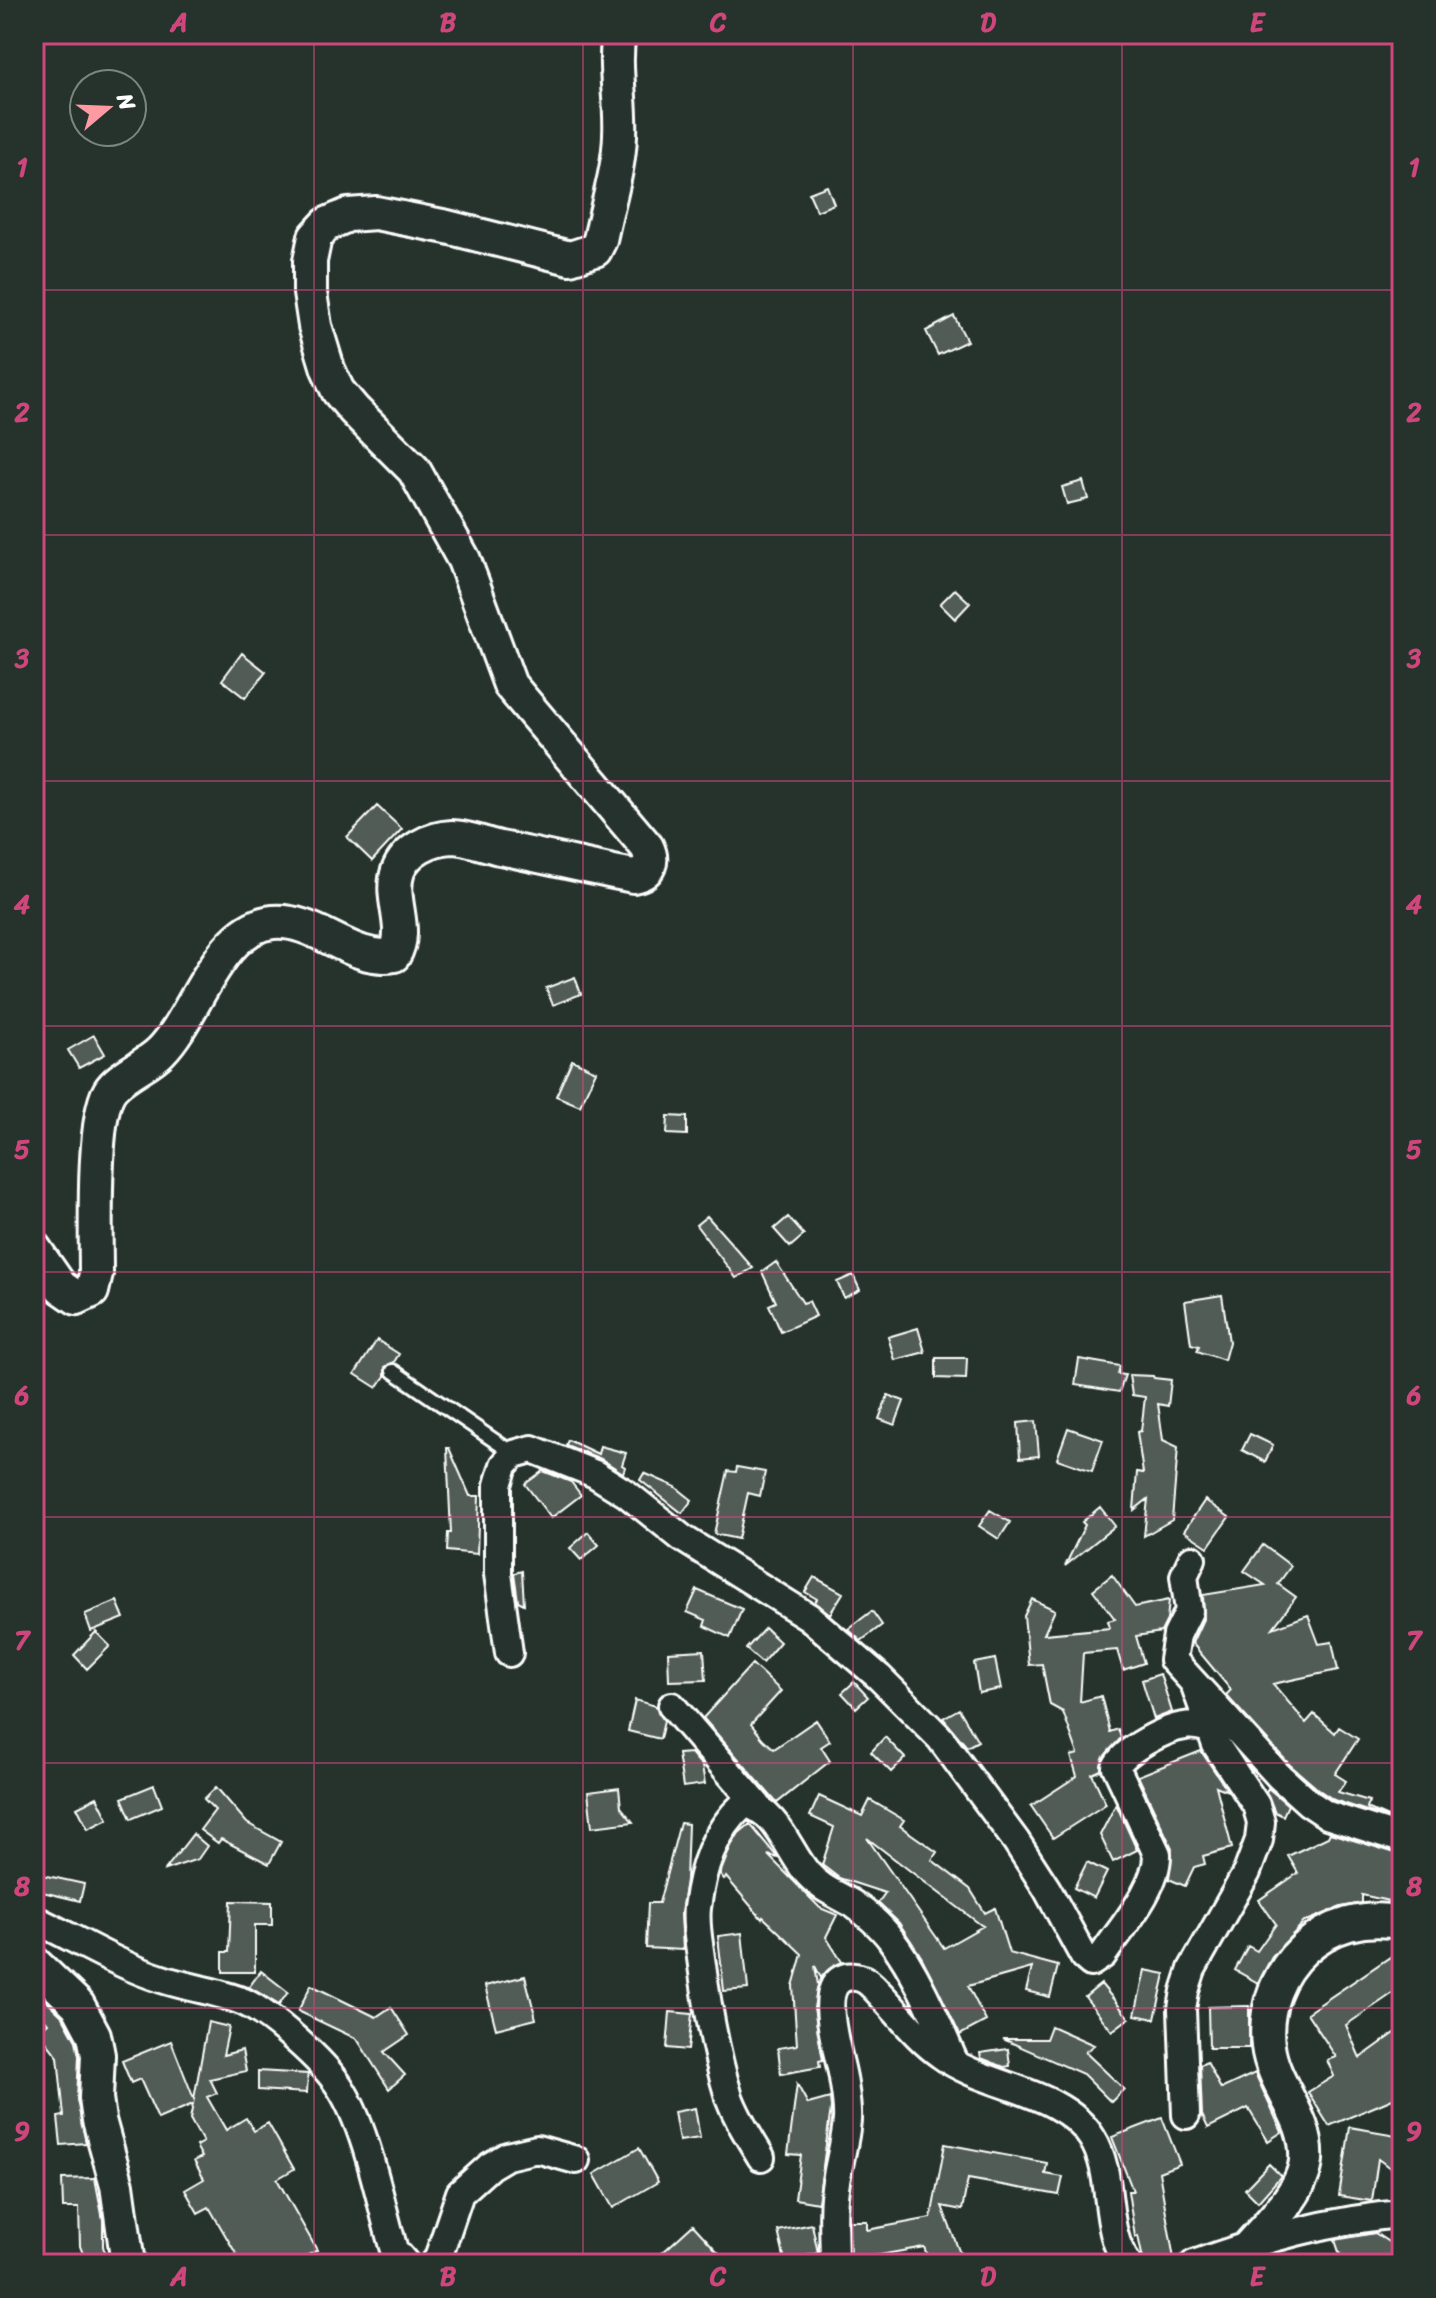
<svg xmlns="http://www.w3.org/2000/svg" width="1436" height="2298" viewBox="0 0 1436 2298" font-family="Sriracha,sans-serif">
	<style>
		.building { fill: #515c57; stroke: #fff; stroke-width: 2; fill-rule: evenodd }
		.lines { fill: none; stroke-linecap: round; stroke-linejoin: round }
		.service-casing { stroke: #fff; stroke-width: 18 }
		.minor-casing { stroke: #fff; stroke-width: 32 }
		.tertiary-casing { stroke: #fff; stroke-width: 38 }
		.service { stroke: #26332d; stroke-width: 12 }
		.minor { stroke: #26332d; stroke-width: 26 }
		.tertiary { stroke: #26332d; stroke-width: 32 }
		.grid { fill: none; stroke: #ce467c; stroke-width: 2; stroke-opacity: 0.55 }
		.neatline { fill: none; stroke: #ce467c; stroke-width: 3 }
		.grid-label { font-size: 26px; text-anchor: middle; font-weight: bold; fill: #ce467c }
	</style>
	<rect width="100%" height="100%" fill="#26332d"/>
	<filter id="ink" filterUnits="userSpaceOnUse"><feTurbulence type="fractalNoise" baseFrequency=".0125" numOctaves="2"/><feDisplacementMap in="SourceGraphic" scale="16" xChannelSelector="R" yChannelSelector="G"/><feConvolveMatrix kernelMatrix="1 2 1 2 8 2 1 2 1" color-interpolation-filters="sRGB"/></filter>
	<g filter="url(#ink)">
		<path class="building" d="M 827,186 L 834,204 L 817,211 L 809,193 Z
			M 954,316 L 967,341 L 938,355 L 926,331 Z
			M 1083,481 L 1088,499 L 1067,504 L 1062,487 Z
			M 955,589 L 970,603 L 955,619 L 940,604 Z
			M 242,653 L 266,672 L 245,698 L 222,680 Z
			M 377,806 L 402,829 L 372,861 L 347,837 Z
			M 575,977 L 581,994 L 553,1005 L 546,988 Z
			M 94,1035 L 105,1054 L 79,1068 L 68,1050 Z
			M 572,1060 L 596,1071 L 580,1106 L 556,1096 Z
			M 668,1116 L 687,1117 L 687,1135 L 667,1134 Z
			M 707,1216 L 753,1268 L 736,1278 L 696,1225 Z
			M 788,1217 L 804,1235 L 790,1247 L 774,1229 Z
			M 776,1262 L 803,1303 L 809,1301 L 816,1316 L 781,1332 L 769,1305 L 776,1302 L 762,1272 Z
			M 853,1275 L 860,1290 L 844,1298 L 837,1282 Z
			M 1222,1295 L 1229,1342 L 1224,1360 L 1197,1351 L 1199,1346 L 1191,1344 L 1185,1301 Z
			M 918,1328 L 925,1352 L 895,1360 L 888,1337 Z
			M 377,1340 L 399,1354 L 394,1362 L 385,1367 L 385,1376 L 377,1388 L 355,1374 Z
			M 936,1358 L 967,1358 L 966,1379 L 936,1378 Z
			M 1079,1359 L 1120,1366 L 1118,1374 L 1125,1375 L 1119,1392 L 1075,1385 Z
			M 1129,1375 L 1153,1376 L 1154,1378 L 1171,1380 L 1168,1406 L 1158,1404 L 1163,1440 L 1178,1447 L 1172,1520 L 1144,1536 L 1148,1499 L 1134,1510 L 1137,1472 L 1143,1473 L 1137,1432 L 1141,1431 L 1145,1397 L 1132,1395 Z
			M 888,1395 L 904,1401 L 895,1425 L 879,1419 Z
			M 1036,1421 L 1039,1456 L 1020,1458 L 1018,1423 Z
			M 1068,1428 L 1103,1440 L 1092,1471 L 1057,1459 Z
			M 1250,1434 L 1273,1445 L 1265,1462 L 1242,1450 Z
			M 568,1440 L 598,1454 L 600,1446 L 626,1453 L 622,1465 L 625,1467 L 623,1473 L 601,1459 L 566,1445 Z
			M 447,1448 L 449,1448 L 470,1496 L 479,1496 L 477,1554 L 447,1551 L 448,1533 L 451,1533 Z
			M 737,1467 L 765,1472 L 760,1496 L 748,1493 L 738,1539 L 714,1534 L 728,1471 L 736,1472 Z
			M 543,1471 L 571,1482 L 581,1495 L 551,1518 L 525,1484 Z
			M 644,1473 L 676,1487 L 692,1500 L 682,1513 L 640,1480 Z
			M 1205,1500 L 1229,1517 L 1208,1547 L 1184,1531 Z
			M 1100,1507 L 1115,1526 L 1065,1566 L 1085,1525 L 1082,1522 Z
			M 990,1510 L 1010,1522 L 999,1539 L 979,1526 Z
			M 588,1532 L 599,1545 L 581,1560 L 570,1548 Z
			M 1263,1545 L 1291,1566 L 1278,1584 L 1296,1597 L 1273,1628 L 1308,1615 L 1319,1644 L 1332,1642 L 1338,1670 L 1273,1684 L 1306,1723 L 1314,1714 L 1335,1733 L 1339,1727 L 1358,1739 L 1335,1774 L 1346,1781 L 1338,1792 L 1369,1801 L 1367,1808 L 1397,1821 L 1334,1800 L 1319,1790 L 1290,1765 L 1226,1695 L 1231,1690 L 1192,1643 L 1204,1617 L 1203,1595 L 1265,1585 L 1244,1571 Z
			M 522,1571 L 524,1604 L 518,1601 L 514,1573 Z
			M 1112,1575 L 1135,1607 L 1169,1600 L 1167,1620 L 1161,1632 L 1136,1636 L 1144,1663 L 1123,1670 L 1117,1650 L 1083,1653 L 1080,1702 L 1101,1696 L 1110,1732 L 1118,1729 L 1121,1738 L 1103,1758 L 1101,1770 L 1092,1774 L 1106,1804 L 1053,1838 L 1031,1806 L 1077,1776 L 1071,1756 L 1078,1754 L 1063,1712 L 1050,1705 L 1042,1664 L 1029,1665 L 1024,1616 L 1032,1599 L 1055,1610 L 1044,1634 L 1110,1628 L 1108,1621 L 1115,1619 L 1093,1590 Z
			M 814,1577 L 843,1593 L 830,1614 L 815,1602 L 817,1599 L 805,1592 Z
			M 697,1590 L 742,1609 L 730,1638 L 704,1626 L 706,1620 L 687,1612 Z
			M 117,1601 L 124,1618 L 91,1631 L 85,1614 Z
			M 872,1611 L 882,1625 L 861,1641 L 848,1629 Z
			M 765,1628 L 780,1642 L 762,1663 L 746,1649 Z
			M 96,1632 L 110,1646 L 87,1669 L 74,1655 Z
			M 704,1650 L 706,1680 L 669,1681 L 668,1652 Z
			M 995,1659 L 1001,1689 L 979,1693 L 974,1663 Z
			M 752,1664 L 781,1691 L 751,1724 L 763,1739 L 774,1749 L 816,1720 L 830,1741 L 821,1747 L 830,1761 L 777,1803 L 703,1718 Z
			M 1160,1674 L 1172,1712 L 1154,1719 L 1142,1680 Z
			M 854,1682 L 868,1697 L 856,1708 L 842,1693 Z
			M 635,1700 L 656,1706 L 664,1721 L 660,1739 L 628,1731 Z
			M 959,1709 L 978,1741 L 967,1747 L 943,1718 Z
			M 885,1737 L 905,1758 L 891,1772 L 871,1752 Z
			M 1201,1751 L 1228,1791 L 1216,1786 L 1232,1848 L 1203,1856 L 1205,1864 L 1194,1867 L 1185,1886 L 1169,1879 L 1172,1848 L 1138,1776 Z
			M 691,1753 L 702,1766 L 705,1784 L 683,1787 L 678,1754 Z
			M 154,1785 L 162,1806 L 131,1819 L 122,1798 Z
			M 216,1787 L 247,1823 L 281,1842 L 269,1864 L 221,1839 L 218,1843 L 200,1830 L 215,1810 L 204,1799 Z
			M 619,1788 L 621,1807 L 633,1822 L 592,1827 L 588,1792 Z
			M 1268,1788 L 1288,1805 L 1283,1816 L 1275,1812 L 1266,1792 Z
			M 819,1796 L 862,1816 L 870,1800 L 904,1820 L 900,1826 L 937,1852 L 932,1860 L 970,1889 L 985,1913 L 995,1908 L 1009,1953 L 1058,1966 L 1050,1997 L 1026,1991 L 1032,1968 L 968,1986 L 986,2021 L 960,2035 L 922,1958 L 899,1923 L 878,1903 L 885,1893 L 839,1878 L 822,1865 L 834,1827 L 810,1816 ZM 867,1838 L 981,1925 L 983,1926 L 944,1948 Z
			M 97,1797 L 108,1819 L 88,1829 L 77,1807 Z
			M 1116,1804 L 1137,1850 L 1113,1862 L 1100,1835 Z
			M 680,1823 L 688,1824 L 686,1880 L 681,1913 L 683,1950 L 646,1948 L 648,1903 L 659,1903 Z
			M 750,1824 L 778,1858 L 768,1855 L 820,1908 L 837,1915 L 826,1937 L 842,1962 L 828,1970 L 821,1978 L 815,1966 L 818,1985 L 814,2008 L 823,2060 L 819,2061 L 820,2067 L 781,2074 L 778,2048 L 797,2045 L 793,1986 L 802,1954 L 763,1917 L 762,1919 L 726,1877 L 724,1879 L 720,1874 L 731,1846 L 739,1833 Z
			M 1330,1833 L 1402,1855 L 1402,1904 L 1362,1895 L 1362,1903 L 1341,1907 L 1304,1922 L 1272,1957 L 1258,1983 L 1235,1970 L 1248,1946 L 1257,1951 L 1276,1924 L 1259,1900 L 1298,1873 L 1288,1856 L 1328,1837 Z
			M 193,1834 L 207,1846 L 198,1859 L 165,1870 Z
			M 1087,1862 L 1107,1872 L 1094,1898 L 1074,1888 Z
			M 34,1873 L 84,1884 L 80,1901 L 34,1890 Z
			M 231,1901 L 272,1902 L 272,1925 L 255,1925 L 255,1972 L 223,1972 L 223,1952 L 229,1952 Z
			M 742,1933 L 748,1989 L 724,1991 L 718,1936 Z
			M 1402,1949 L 1402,1987 L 1346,2025 L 1360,2058 L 1402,2028 L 1402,2095 L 1329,2126 L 1308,2092 L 1334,2076 L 1327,2060 L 1336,2057 L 1307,2013 Z
			M 1145,1970 L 1165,1974 L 1155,2019 L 1135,2015 Z
			M 261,1971 L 288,1992 L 279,2005 L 249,1987 Z
			M 525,1976 L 536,2019 L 496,2029 L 485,1986 Z
			M 1101,1984 L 1129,2018 L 1112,2031 L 1085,1997 Z
			M 311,1985 L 376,2017 L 391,2007 L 409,2035 L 384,2052 L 405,2075 L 389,2089 L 357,2039 L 298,2011 Z
			M 38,1993 L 63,2017 L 76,2041 L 79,2056 L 77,2100 L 86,2143 L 61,2145 L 58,2117 L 64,2116 L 58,2057 L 38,2031 L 48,2023 L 34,2006 L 34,1996 Z
			M 1249,2006 L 1249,2048 L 1209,2048 L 1208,2007 Z
			M 670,2012 L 692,2014 L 688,2050 L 667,2048 Z
			M 208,2022 L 229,2027 L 223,2055 L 242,2050 L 246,2071 L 210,2079 L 217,2093 L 207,2097 L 226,2130 L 246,2118 L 254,2131 L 268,2123 L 294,2169 L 277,2179 L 317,2250 L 292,2264 L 242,2264 L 209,2207 L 198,2213 L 185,2190 L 204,2179 L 194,2161 L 202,2157 L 196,2146 L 203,2142 L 190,2119 L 193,2104 L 158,2119 L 140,2079 L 131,2083 L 122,2061 L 171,2041 L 194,2099 Z
			M 1051,2026 L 1094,2045 L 1085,2052 L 1124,2089 L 1111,2102 L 1083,2074 L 1003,2039 L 1046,2039 Z
			M 1008,2049 L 1010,2066 L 1004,2067 L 981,2058 L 980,2053 Z
			M 1207,2062 L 1221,2089 L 1255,2073 L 1282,2132 L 1268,2141 L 1248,2108 L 1208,2128 L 1202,2115 L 1200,2065 Z
			M 258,2071 L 308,2074 L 307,2093 L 258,2090 Z
			M 797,2084 L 808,2104 L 830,2098 L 831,2108 L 818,2203 L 795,2199 L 801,2155 L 788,2154 Z
			M 695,2108 L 700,2138 L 679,2141 L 674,2112 Z
			M 1162,2118 L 1180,2164 L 1159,2172 L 1174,2259 L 1144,2264 L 1138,2236 L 1135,2237 L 1128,2191 L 1133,2191 L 1112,2137 Z
			M 1350,2127 L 1402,2136 L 1402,2177 L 1378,2159 L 1372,2201 L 1339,2196 Z
			M 945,2144 L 1047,2163 L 1045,2174 L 1063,2177 L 1059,2195 L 968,2179 L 962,2210 L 942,2206 L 964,2264 L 930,2264 L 924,2247 L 869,2257 L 869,2261 L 850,2262 L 849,2221 L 867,2221 L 867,2230 L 931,2218 Z
			M 639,2148 L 658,2182 L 613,2208 L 594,2174 Z
			M 1269,2164 L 1281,2176 L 1258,2202 L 1245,2189 Z
			M 95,2178 L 103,2220 L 103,2246 L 108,2264 L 87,2264 L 80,2246 L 79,2208 L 63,2208 L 62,2179 Z
			M 812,2224 L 818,2253 L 785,2261 L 778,2231 Z
			M 693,2225 L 729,2264 L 672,2264 L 662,2253 Z
			M 1375,2233 L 1402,2251 L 1402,2264 L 1343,2264 L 1335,2240 Z"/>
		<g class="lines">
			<defs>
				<path id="service" d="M 393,1371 L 514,1454"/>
				<path id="minor" d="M 1192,1559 L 1184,1576 L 1189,1611 L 1177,1635 L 1173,1660 L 1279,1776 L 1309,1803 L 1327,1815 L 1402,1839
					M 509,1653 L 498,1574 L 498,1485 L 504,1465 L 514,1454 L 532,1449 L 595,1474 L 627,1494 L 682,1538 L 809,1617 L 879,1677 L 940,1738 L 1016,1841 L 1047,1889 L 1084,1957 L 1091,1963 L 1103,1955 C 1121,1928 1158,1887 1157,1854 L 1116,1767 C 1124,1750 1166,1728 1185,1726 C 1193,1724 1202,1727 1210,1729
					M 672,1706 L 758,1806
					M 34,1919 C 76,1939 118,1965 162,1979 C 189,1988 218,1991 244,2002 C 272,2015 324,2062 340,2087 C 367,2129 380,2202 394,2250 L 406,2264
					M 1186,2115 L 1182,2009 L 1185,1991 L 1192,1969 L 1247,1872 L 1259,1840 L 1261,1822 L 1256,1805 L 1216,1745 L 1195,1686
					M 761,2157 C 749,2137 737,2119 729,2097 C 715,2052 707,2004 701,1958 C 699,1942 695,1924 697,1908 C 702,1868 713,1832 744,1804 C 777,1809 788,1851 808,1874 C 821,1889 837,1894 853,1904 C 865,1912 881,1926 890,1938 C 916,1971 938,2024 955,2063
					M 433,2264 L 437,2261 L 460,2193 L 490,2166 L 507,2156 L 537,2149 L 576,2160
					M 834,2264 C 834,2242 832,2219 834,2197 C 836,2171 845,2146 847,2120 C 848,2106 845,2091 843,2078 C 840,2056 814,1986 846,1977 C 850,1976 859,1977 863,1979 C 870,1982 876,1990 881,1995 C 900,2015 919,2040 941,2055 C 985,2088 1062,2089 1092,2138 C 1116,2176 1101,2228 1128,2264
					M 1194,2264 C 1261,2240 1331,2219 1402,2214"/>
				<path id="tertiary" d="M 34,1248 L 61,1287 L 77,1298 L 92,1291 L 96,1274 C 96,1236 92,1121 109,1092 C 118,1076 148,1065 161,1051 C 196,1016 218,927 273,922 C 316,918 352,963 394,955 C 410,929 388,899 398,871 C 406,850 430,838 452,837 C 467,837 486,845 500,848 C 545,857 589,867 633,876 C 650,873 654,861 647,847 L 510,685 L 464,560 L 414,470 L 354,410 L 338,391 L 328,369 L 315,326 L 310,293 L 310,261 L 315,237 L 327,224 L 348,215 L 376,213 L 447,227 L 570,258 L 595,250 L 600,240 C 607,205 619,170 620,135 C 622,101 613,68 619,34
					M 34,1963 L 78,2005 L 94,2035 L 98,2055 L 96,2098 L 99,2120 L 117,2185 L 128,2264
					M 1234,2264 C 1255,2236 1304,2195 1306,2160 C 1309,2117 1273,2087 1268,2046 C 1259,1969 1327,1906 1402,1923"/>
			</defs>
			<use href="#service" class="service-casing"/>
			<use href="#minor" class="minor-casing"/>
			<use href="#tertiary" class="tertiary-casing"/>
			<use href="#service" class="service"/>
			<use href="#minor" class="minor"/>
			<use href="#tertiary" class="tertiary"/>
		</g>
	</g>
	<path class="grid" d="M 314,34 L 314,2264M 583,34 L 583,2264M 853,34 L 853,2264M 1122,34 L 1122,2264M 34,290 L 1402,290M 34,535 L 1402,535M 34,781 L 1402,781M 34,1026 L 1402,1026M 34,1272 L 1402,1272M 34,1517 L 1402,1517M 34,1763 L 1402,1763M 34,2008 L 1402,2008"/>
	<rect width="1436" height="2298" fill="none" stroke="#26332d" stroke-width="88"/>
	<g transform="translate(108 108) rotate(71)"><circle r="38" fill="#26332d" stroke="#7d8581" stroke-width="2"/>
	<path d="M0-6L14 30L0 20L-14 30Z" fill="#ff9aa2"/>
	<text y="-12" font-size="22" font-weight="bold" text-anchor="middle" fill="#ffffff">N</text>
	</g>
	<rect x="44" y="44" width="1348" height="2210" class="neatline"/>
	<g class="grid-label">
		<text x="179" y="31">A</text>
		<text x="448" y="31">B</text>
		<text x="718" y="31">C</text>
		<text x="988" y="31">D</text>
		<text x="1257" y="31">E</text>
		<text x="22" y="176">1</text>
		<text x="1414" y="176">1</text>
		<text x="22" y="421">2</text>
		<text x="1414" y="421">2</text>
		<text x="22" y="667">3</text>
		<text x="1414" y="667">3</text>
		<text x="22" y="913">4</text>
		<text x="1414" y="913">4</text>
		<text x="22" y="1158">5</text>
		<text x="1414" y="1158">5</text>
		<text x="22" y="1404">6</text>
		<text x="1414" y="1404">6</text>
		<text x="22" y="1649">7</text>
		<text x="1414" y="1649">7</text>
		<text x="22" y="1895">8</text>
		<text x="1414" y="1895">8</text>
		<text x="22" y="2140">9</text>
		<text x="1414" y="2140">9</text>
		<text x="179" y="2285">A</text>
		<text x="448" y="2285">B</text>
		<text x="718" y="2285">C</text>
		<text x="988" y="2285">D</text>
		<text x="1257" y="2285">E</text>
	</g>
</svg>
